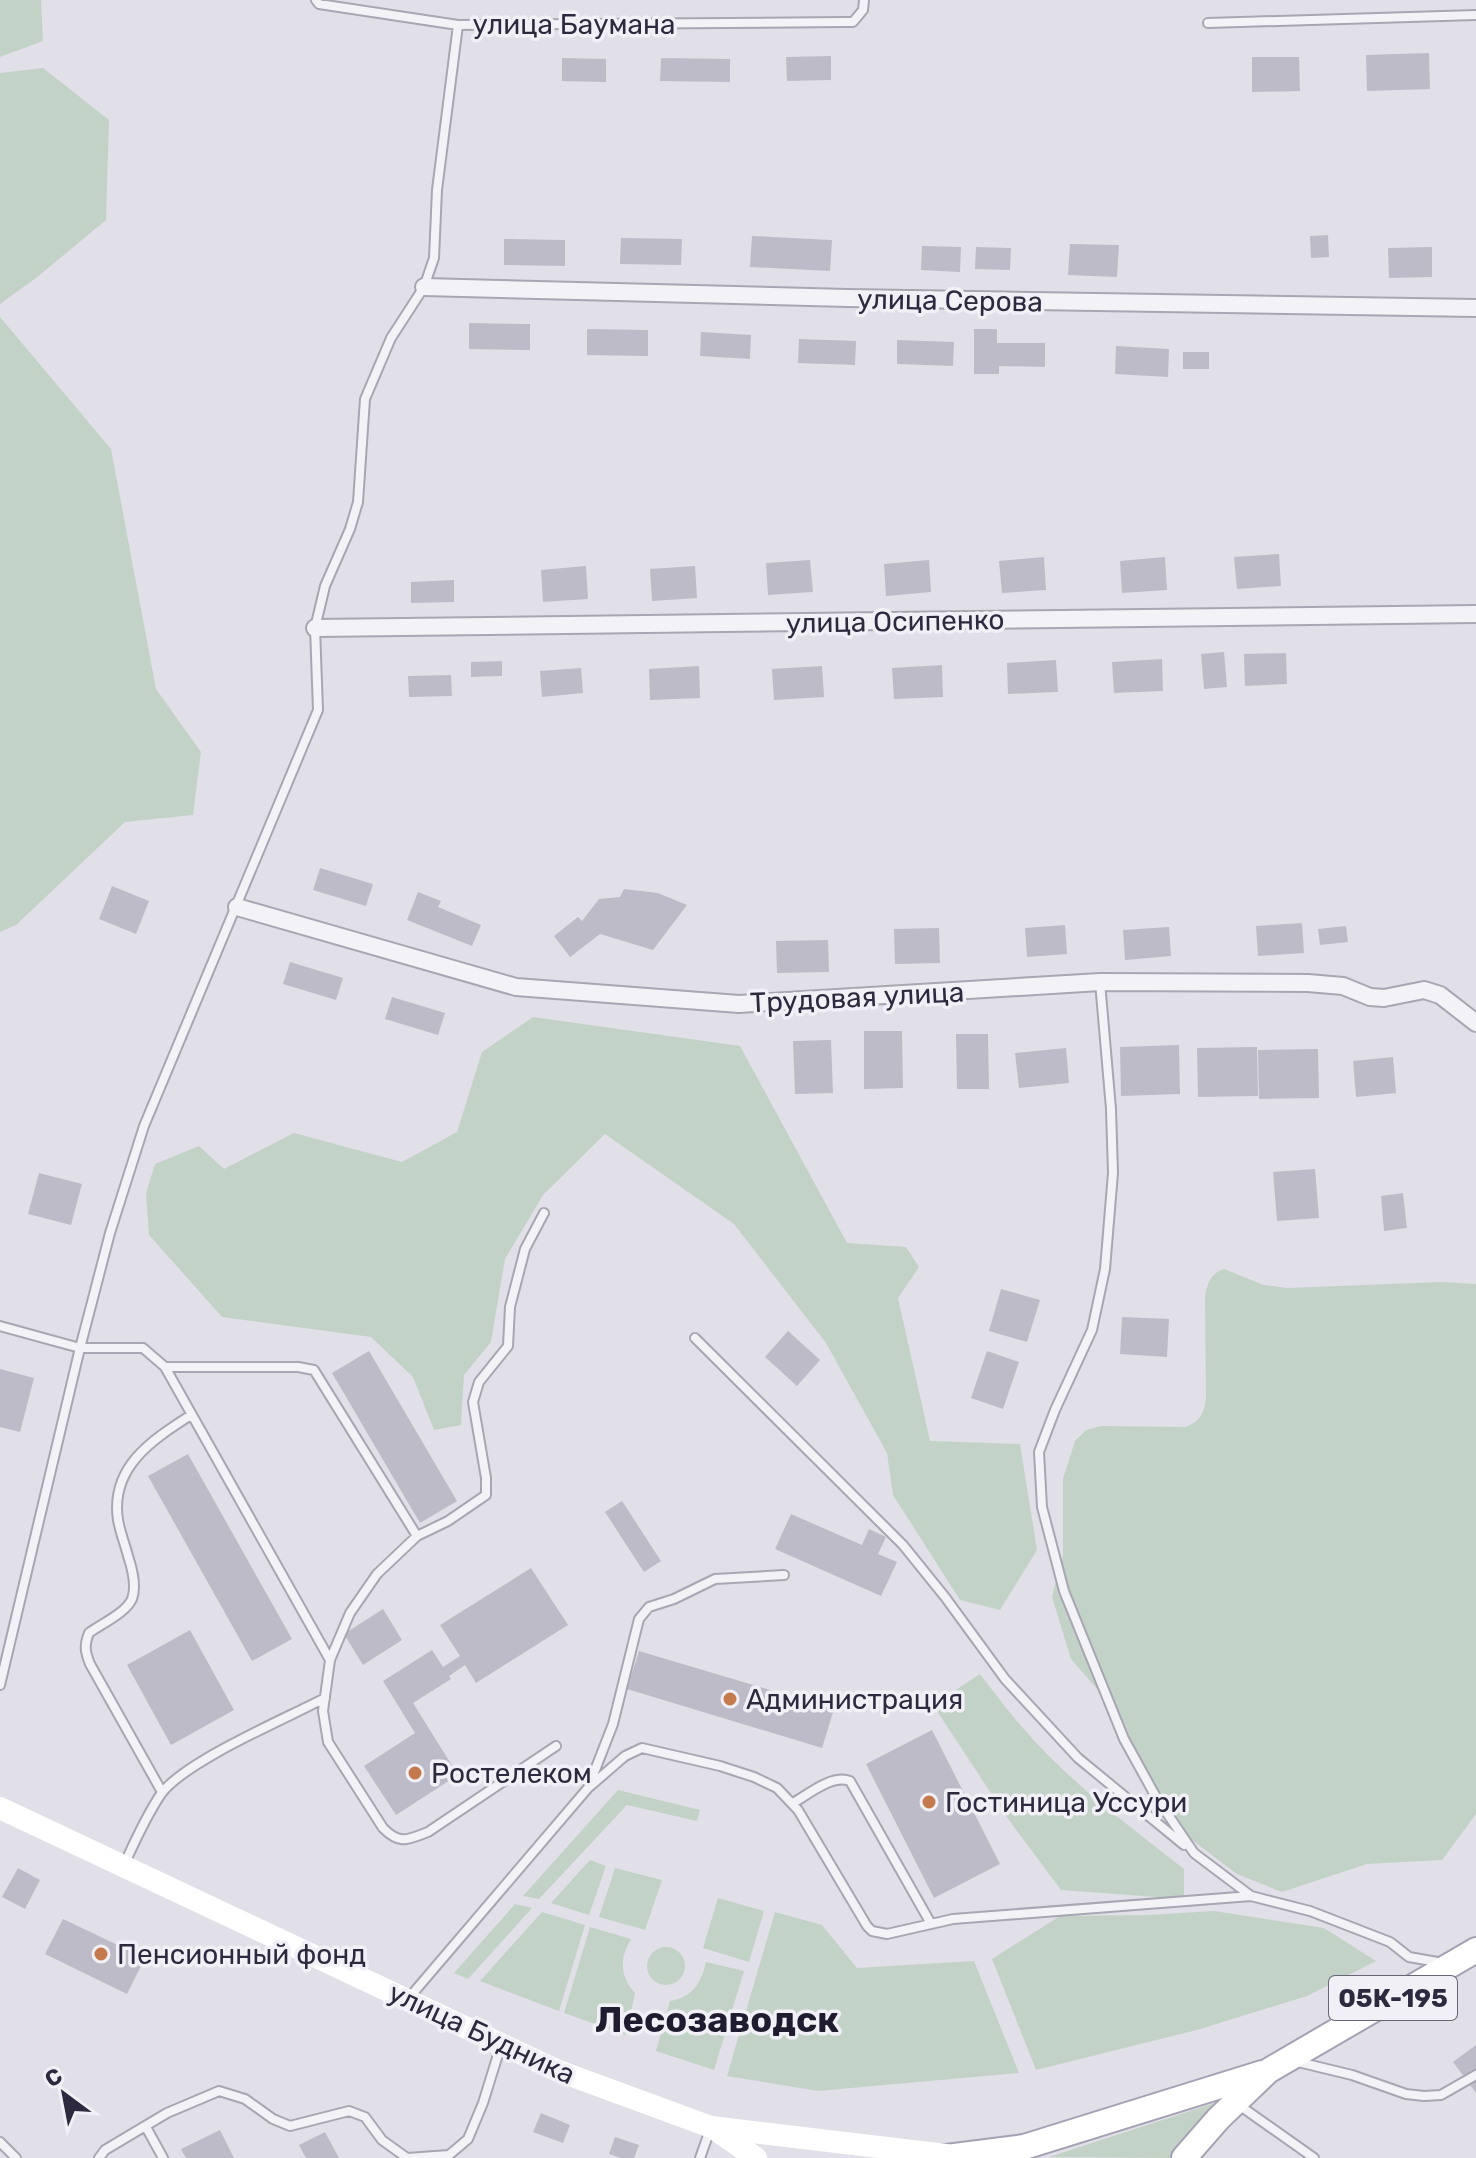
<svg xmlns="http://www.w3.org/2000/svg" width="1476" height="2158" viewBox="0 0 1476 2158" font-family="Rubik,sans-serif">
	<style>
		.green { fill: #c2d2c6 }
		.building { fill: #bdbbc8 }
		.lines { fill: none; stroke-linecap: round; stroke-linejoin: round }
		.service-casing { stroke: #a7a6b2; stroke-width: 12 }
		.minor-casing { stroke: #a7a6b2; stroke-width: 20 }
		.primary-casing { stroke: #a3a1b3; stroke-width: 28 }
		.service { stroke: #f3f3f7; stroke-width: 8 }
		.minor { stroke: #f3f3f7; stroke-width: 16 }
		.secondary { stroke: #fff; stroke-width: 22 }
		.primary { stroke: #fff; stroke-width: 24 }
		.poi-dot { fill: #c57a4e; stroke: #f0f0f6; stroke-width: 3 }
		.labels { text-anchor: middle; stroke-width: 7; stroke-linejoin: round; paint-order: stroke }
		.shield { fill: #f0f0f6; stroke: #686576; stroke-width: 2 }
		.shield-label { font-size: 26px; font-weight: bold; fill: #2d2a3f }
		.street-label { font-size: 28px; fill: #2d2a3f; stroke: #f0f0f6 }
		.poi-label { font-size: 28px; fill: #2d2a3f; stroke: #f0f0f6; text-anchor: start }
		.district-label { font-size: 36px; font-weight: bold; fill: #201c2f; stroke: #f0f0f6 }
	</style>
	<rect width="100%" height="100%" fill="#e1e0e8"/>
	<path class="green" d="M 0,0 L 41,0 L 43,41 L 0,57 Z
		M 43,68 L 109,120 L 106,220 L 36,278 L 0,304 L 0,73 Z
		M 0,317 L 111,449 L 156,689 L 201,752 L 193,815 L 125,822 L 16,925 L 0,932 Z
		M 533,1017 L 740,1046 L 847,1243 L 906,1247 L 919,1267 L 898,1298 L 930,1441 L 1020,1444 L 1037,1550 L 1000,1610 L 960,1600 L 893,1495 L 887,1453 L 826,1343 L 734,1224 L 605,1134 L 543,1195 L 505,1259 L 491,1342 L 464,1375 L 461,1425 L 434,1430 L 413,1377 L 371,1337 L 222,1317 L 149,1235 L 146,1193 L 155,1164 L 199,1146 L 224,1169 L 294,1133 L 402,1162 L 457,1132 L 482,1052 Z
		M 1224,1269 L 1264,1285 L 1287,1288 L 1441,1282 L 1476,1284 L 1476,1814 L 1442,1860 L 1367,1864 L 1282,1892 L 1237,1874 L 1159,1815 L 1119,1737 L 1119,1714 L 1071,1659 L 1052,1597 L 1063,1555 L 1063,1479 L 1075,1441 L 1086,1430 L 1101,1426 L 1186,1427 C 1200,1421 1204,1414 1206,1398 L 1205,1296 C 1208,1282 1210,1274 1224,1269 Z
		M 980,1674 C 994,1692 1007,1710 1022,1727 C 1068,1781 1128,1825 1184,1869 L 1184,1899 L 1061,1890 L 1006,1816 L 933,1705 Z
		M 618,1790 L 700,1810 L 697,1821 L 627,1805 L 539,1899 L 523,1896 Z
		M 590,1860 L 606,1866 L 589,1915 L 551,1903 Z
		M 615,1868 L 662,1880 L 645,1930 L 599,1917 Z
		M 718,1898 L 764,1911 L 749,1962 L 703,1948 Z
		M 515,1904 L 532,1908 L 468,1979 L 454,1973 Z
		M 1214,1911 L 1324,1928 L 1376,1961 L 1307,1996 L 1197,2030 L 1036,2070 L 992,1959 L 1060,1916 L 1148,1915 Z
		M 542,1912 L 585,1925 L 559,2011 L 480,1981 Z
		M 775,1912 L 822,1925 L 857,1968 L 974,1961 L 1019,2073 L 818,2091 L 727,2076 Z
		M 590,1927 L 631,1939 C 619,1959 620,1976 635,1993 L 626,2035 L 564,2013 Z
		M647 1966a19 19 0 1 1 38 0a19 19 0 1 1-38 0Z
		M 706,1962 L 744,1971 L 714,2070 L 656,2051 L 670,2001 C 693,1997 701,1983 706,1962 Z
		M 1230,2098 L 1173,2158 L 1049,2157 Z"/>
	<path class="building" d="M 1429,53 L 1430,89 L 1367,91 L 1366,55 Z
		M 831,56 L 831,80 L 787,81 L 786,57 Z
		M 1252,57 L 1299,57 L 1300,91 L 1252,92 Z
		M 562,58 L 606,59 L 606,82 L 562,81 Z
		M 661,58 L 730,59 L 730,82 L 660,81 Z
		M 1328,235 L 1329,257 L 1311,258 L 1310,236 Z
		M 752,236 L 832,240 L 830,271 L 750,267 Z
		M 621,238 L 682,239 L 681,265 L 620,264 Z
		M 504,239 L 565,240 L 565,266 L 504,265 Z
		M 1070,244 L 1119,245 L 1117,277 L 1068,275 Z
		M 922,246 L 961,247 L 960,272 L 921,270 Z
		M 976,247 L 1011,248 L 1010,270 L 975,269 Z
		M 1432,247 L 1432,277 L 1389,278 L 1388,248 Z
		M 469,323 L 530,324 L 530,350 L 469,349 Z
		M 587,329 L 648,330 L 648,356 L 587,355 Z
		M 974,329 L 997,329 L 997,343 L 1045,343 L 1045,367 L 999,366 L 999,374 L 974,374 Z
		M 701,332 L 751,335 L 750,359 L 700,356 Z
		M 799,339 L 856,341 L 855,365 L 798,363 Z
		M 897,340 L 954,342 L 953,366 L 897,364 Z
		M 1116,346 L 1169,349 L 1168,377 L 1115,374 Z
		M 1183,352 L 1209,352 L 1209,369 L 1183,369 Z
		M 1279,554 L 1281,586 L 1237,589 L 1234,557 Z
		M 1044,557 L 1046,590 L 1002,593 L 999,561 Z
		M 1165,557 L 1167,590 L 1122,593 L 1120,561 Z
		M 810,560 L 813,592 L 768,595 L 766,563 Z
		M 929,560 L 931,592 L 886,596 L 884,564 Z
		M 586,566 L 588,599 L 543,602 L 541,570 Z
		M 695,566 L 697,598 L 652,601 L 650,569 Z
		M 454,580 L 454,602 L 411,603 L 411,582 Z
		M 1224,652 L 1227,687 L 1204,689 L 1201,654 Z
		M 1286,653 L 1287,684 L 1245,686 L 1244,654 Z
		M 1162,659 L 1163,691 L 1114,693 L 1112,662 Z
		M 1056,660 L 1058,692 L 1008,694 L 1007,663 Z
		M 502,661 L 502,676 L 471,677 L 471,662 Z
		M 942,665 L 943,697 L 894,699 L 892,668 Z
		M 699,666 L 700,698 L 650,700 L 649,669 Z
		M 822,666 L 824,697 L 774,700 L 772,669 Z
		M 581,668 L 583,693 L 542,697 L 540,671 Z
		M 451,675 L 452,696 L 409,697 L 408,676 Z
		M 320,868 L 373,884 L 366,906 L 313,890 Z
		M 112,886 L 149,901 L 136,934 L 99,919 Z
		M 624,889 L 658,893 L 687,905 L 653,950 L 600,934 L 570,957 L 554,936 L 578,917 L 582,921 L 599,899 L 620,897 Z
		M 418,892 L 441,901 L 438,907 L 481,925 L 472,946 L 407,920 Z
		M 1302,923 L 1304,953 L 1258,956 L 1256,926 Z
		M 1065,925 L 1067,954 L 1027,957 L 1025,928 Z
		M 1346,926 L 1348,942 L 1320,945 L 1318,929 Z
		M 1169,927 L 1171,956 L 1125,960 L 1123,930 Z
		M 939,928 L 940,963 L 895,964 L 894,929 Z
		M 828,940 L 829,972 L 777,973 L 776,941 Z
		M 290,962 L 343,978 L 336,1000 L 283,984 Z
		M 392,997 L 445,1013 L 438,1035 L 385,1019 Z
		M 864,1031 L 902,1031 L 903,1088 L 864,1089 Z
		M 956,1034 L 988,1034 L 989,1089 L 957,1089 Z
		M 831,1040 L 833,1093 L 795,1094 L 793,1041 Z
		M 1179,1045 L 1180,1094 L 1121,1096 L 1120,1047 Z
		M 1257,1047 L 1258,1096 L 1198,1097 L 1197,1048 Z
		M 1066,1048 L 1069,1083 L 1019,1088 L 1015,1053 Z
		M 1318,1049 L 1319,1098 L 1259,1099 L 1258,1050 Z
		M 1393,1057 L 1396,1093 L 1356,1097 L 1353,1061 Z
		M 1315,1169 L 1319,1218 L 1277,1221 L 1273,1172 Z
		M 39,1173 L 82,1184 L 71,1225 L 28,1214 Z
		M 1403,1193 L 1407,1228 L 1384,1231 L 1381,1196 Z
		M 1001,1289 L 1040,1300 L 1027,1342 L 989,1331 Z
		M 1122,1317 L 1169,1319 L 1167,1357 L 1120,1354 Z
		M 788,1331 L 820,1360 L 797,1386 L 765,1357 Z
		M 369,1351 L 457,1501 L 420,1523 L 332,1373 Z
		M 987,1351 L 1019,1362 L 1003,1409 L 971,1398 Z
		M 0,1369 L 34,1378 L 20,1432 L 0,1427 Z
		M 188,1454 L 292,1639 L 252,1661 L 148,1476 Z
		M 622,1501 L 661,1561 L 644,1572 L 605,1512 Z
		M 791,1514 L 862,1545 L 869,1529 L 886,1537 L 878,1554 L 897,1562 L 881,1596 L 775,1549 Z
		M 531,1568 L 568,1625 L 476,1683 L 465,1665 L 449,1676 L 451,1679 L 413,1703 L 458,1775 L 396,1815 L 364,1766 L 415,1733 L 383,1681 L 432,1650 L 443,1667 L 460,1656 L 440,1625 Z
		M 383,1609 L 402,1640 L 363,1665 L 344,1634 Z
		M 190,1630 L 234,1710 L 171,1745 L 127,1665 Z
		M 639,1651 L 834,1709 L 822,1748 L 627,1689 Z
		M 932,1730 L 1000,1864 L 934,1898 L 866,1764 Z
		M 18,1868 L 40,1880 L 25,1909 L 2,1897 Z
		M 63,1919 L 145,1958 L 127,1994 L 45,1954 Z
		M 1476,2045 L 1476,2093 L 1453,2062 Z
		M 541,2113 L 570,2125 L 563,2143 L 533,2132 Z
		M 220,2130 L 234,2158 L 186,2158 L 181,2149 Z
		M 325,2132 L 339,2158 L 306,2158 L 299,2145 Z
		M 615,2137 L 639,2145 L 634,2158 L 621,2158 L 609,2154 Z"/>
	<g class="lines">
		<defs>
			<path id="service" d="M 316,0 L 319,4 L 458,25 L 845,22 L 853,22 L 863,10 L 864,0
				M 1208,23 L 1476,15
				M 1100,982 L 1111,1109 L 1113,1173 L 1105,1269 L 1092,1330 L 1055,1410 L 1039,1452 L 1042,1507 L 1064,1591 L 1124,1739 L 1156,1797 L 1194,1853 L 1251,1896
				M 0,1326 L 80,1348 L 143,1348 L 165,1367 L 330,1660 L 323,1711 L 328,1742 L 383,1828 C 400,1845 407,1840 428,1832 L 556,1746
				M 695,1338 L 903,1545 L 945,1597 L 1005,1679 L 1078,1758 L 1184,1845
				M 165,1367 L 298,1367 L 314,1370 L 417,1536
				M 330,1660 L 350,1613 L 377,1574 L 417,1536 L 448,1521 L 486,1495 L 486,1478 L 473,1402 L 479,1382 L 508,1346 L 510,1307 L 525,1249 L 544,1213
				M 0,1685 L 80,1348 L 110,1233 L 144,1126 L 318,710 L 315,628 L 325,586 L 350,529 L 358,502 L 365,399 L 391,338 L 424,287 L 434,258 L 437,190 L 458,25
				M 590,1783 L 613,1724 L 639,1619 L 649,1607 L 674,1599 L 715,1579 L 784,1575
				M 162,1792 L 90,1664 C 85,1652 84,1645 89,1633 C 101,1624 126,1613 132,1599 C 137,1586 132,1568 128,1556 C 125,1544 120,1532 118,1520 C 110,1467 152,1440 191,1415
				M 793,1803 C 809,1794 832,1774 850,1781 L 930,1922
				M 124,1865 C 135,1841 146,1816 161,1794 C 185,1761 285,1719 325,1698
				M 408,1999 L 588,1788 L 625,1756 L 642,1748 L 720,1766 L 754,1777 L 777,1788 L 798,1810 L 867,1926 L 872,1931 L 887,1934 L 953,1919 L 1251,1896 L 1310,1911 L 1390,1942 L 1409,1957 L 1443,1963
				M 1294,2061 L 1352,2075 L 1406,2094 L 1424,2096 L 1441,2095 L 1476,2075
				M 1239,2105 L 1314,2158
				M 146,2127 L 163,2158
				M 0,2142 L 16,2158
				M 99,2158 L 105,2150 L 167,2113 L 219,2091 L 245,2099 L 273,2119 L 290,2126 L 349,2111 L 365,2117 L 382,2140 L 407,2158 L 449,2155 L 468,2139 L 483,2103 L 501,2045
				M 700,2158 L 711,2127"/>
			<path id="minor" d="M 424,287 L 847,298 L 1476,308
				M 315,628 L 1476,614
				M 237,907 L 516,987 L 739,1004 L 1100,982 L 1308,983 L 1343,986 L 1370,997 L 1384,998 L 1424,990 L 1440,995 L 1476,1023"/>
			<path id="primary" d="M 939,2158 L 1024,2147 L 1262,2073
				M 1184,2158 L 1218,2119 L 1268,2071 L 1476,1950"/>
		</defs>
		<use href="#service" class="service-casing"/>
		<use href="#minor" class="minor-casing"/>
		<use href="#primary" class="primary-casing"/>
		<use href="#service" class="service"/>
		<use href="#minor" class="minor"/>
		<path class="secondary" d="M 0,1808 L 556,2070 L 711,2127 L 946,2155
			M 716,2130 L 756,2158"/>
		<use href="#primary" class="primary"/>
	</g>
	<g class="poi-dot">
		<circle cx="730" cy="1699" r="8"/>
		<circle cx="415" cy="1773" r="8"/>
		<circle cx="929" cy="1802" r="8"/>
		<circle cx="101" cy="1954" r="8"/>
	</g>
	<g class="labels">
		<rect class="shield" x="1329" y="1976" width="128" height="44" rx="6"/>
		<g class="shield-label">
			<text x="1393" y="2007">05К-195</text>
		</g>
		<g class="street-label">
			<text x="574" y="34">улица Баумана</text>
			<text transform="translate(950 300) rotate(1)" y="10">улица Серова</text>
			<text transform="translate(895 621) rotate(-1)" y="10">улица Осипенко</text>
			<text transform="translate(857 997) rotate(-3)" y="10">Трудовая улица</text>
			<text transform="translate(482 2033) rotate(25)" y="10">улица Будника</text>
		</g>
		<g class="poi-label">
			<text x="746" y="1709">Администрация</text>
			<text x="431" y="1783">Ростелеком</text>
			<text x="945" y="1812">Гостиница Уссури</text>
			<text x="117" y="1964">Пенсионный фонд</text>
		</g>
		<g class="district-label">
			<text x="717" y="2032">Лесозаводск</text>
		</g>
	</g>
	<g transform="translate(64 2094) rotate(328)" stroke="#f0f0f6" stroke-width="6" paint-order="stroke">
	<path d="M0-6L14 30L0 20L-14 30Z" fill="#2d2a3f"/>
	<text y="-12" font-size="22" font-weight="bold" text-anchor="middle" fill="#2d2a3f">С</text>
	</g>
</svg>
